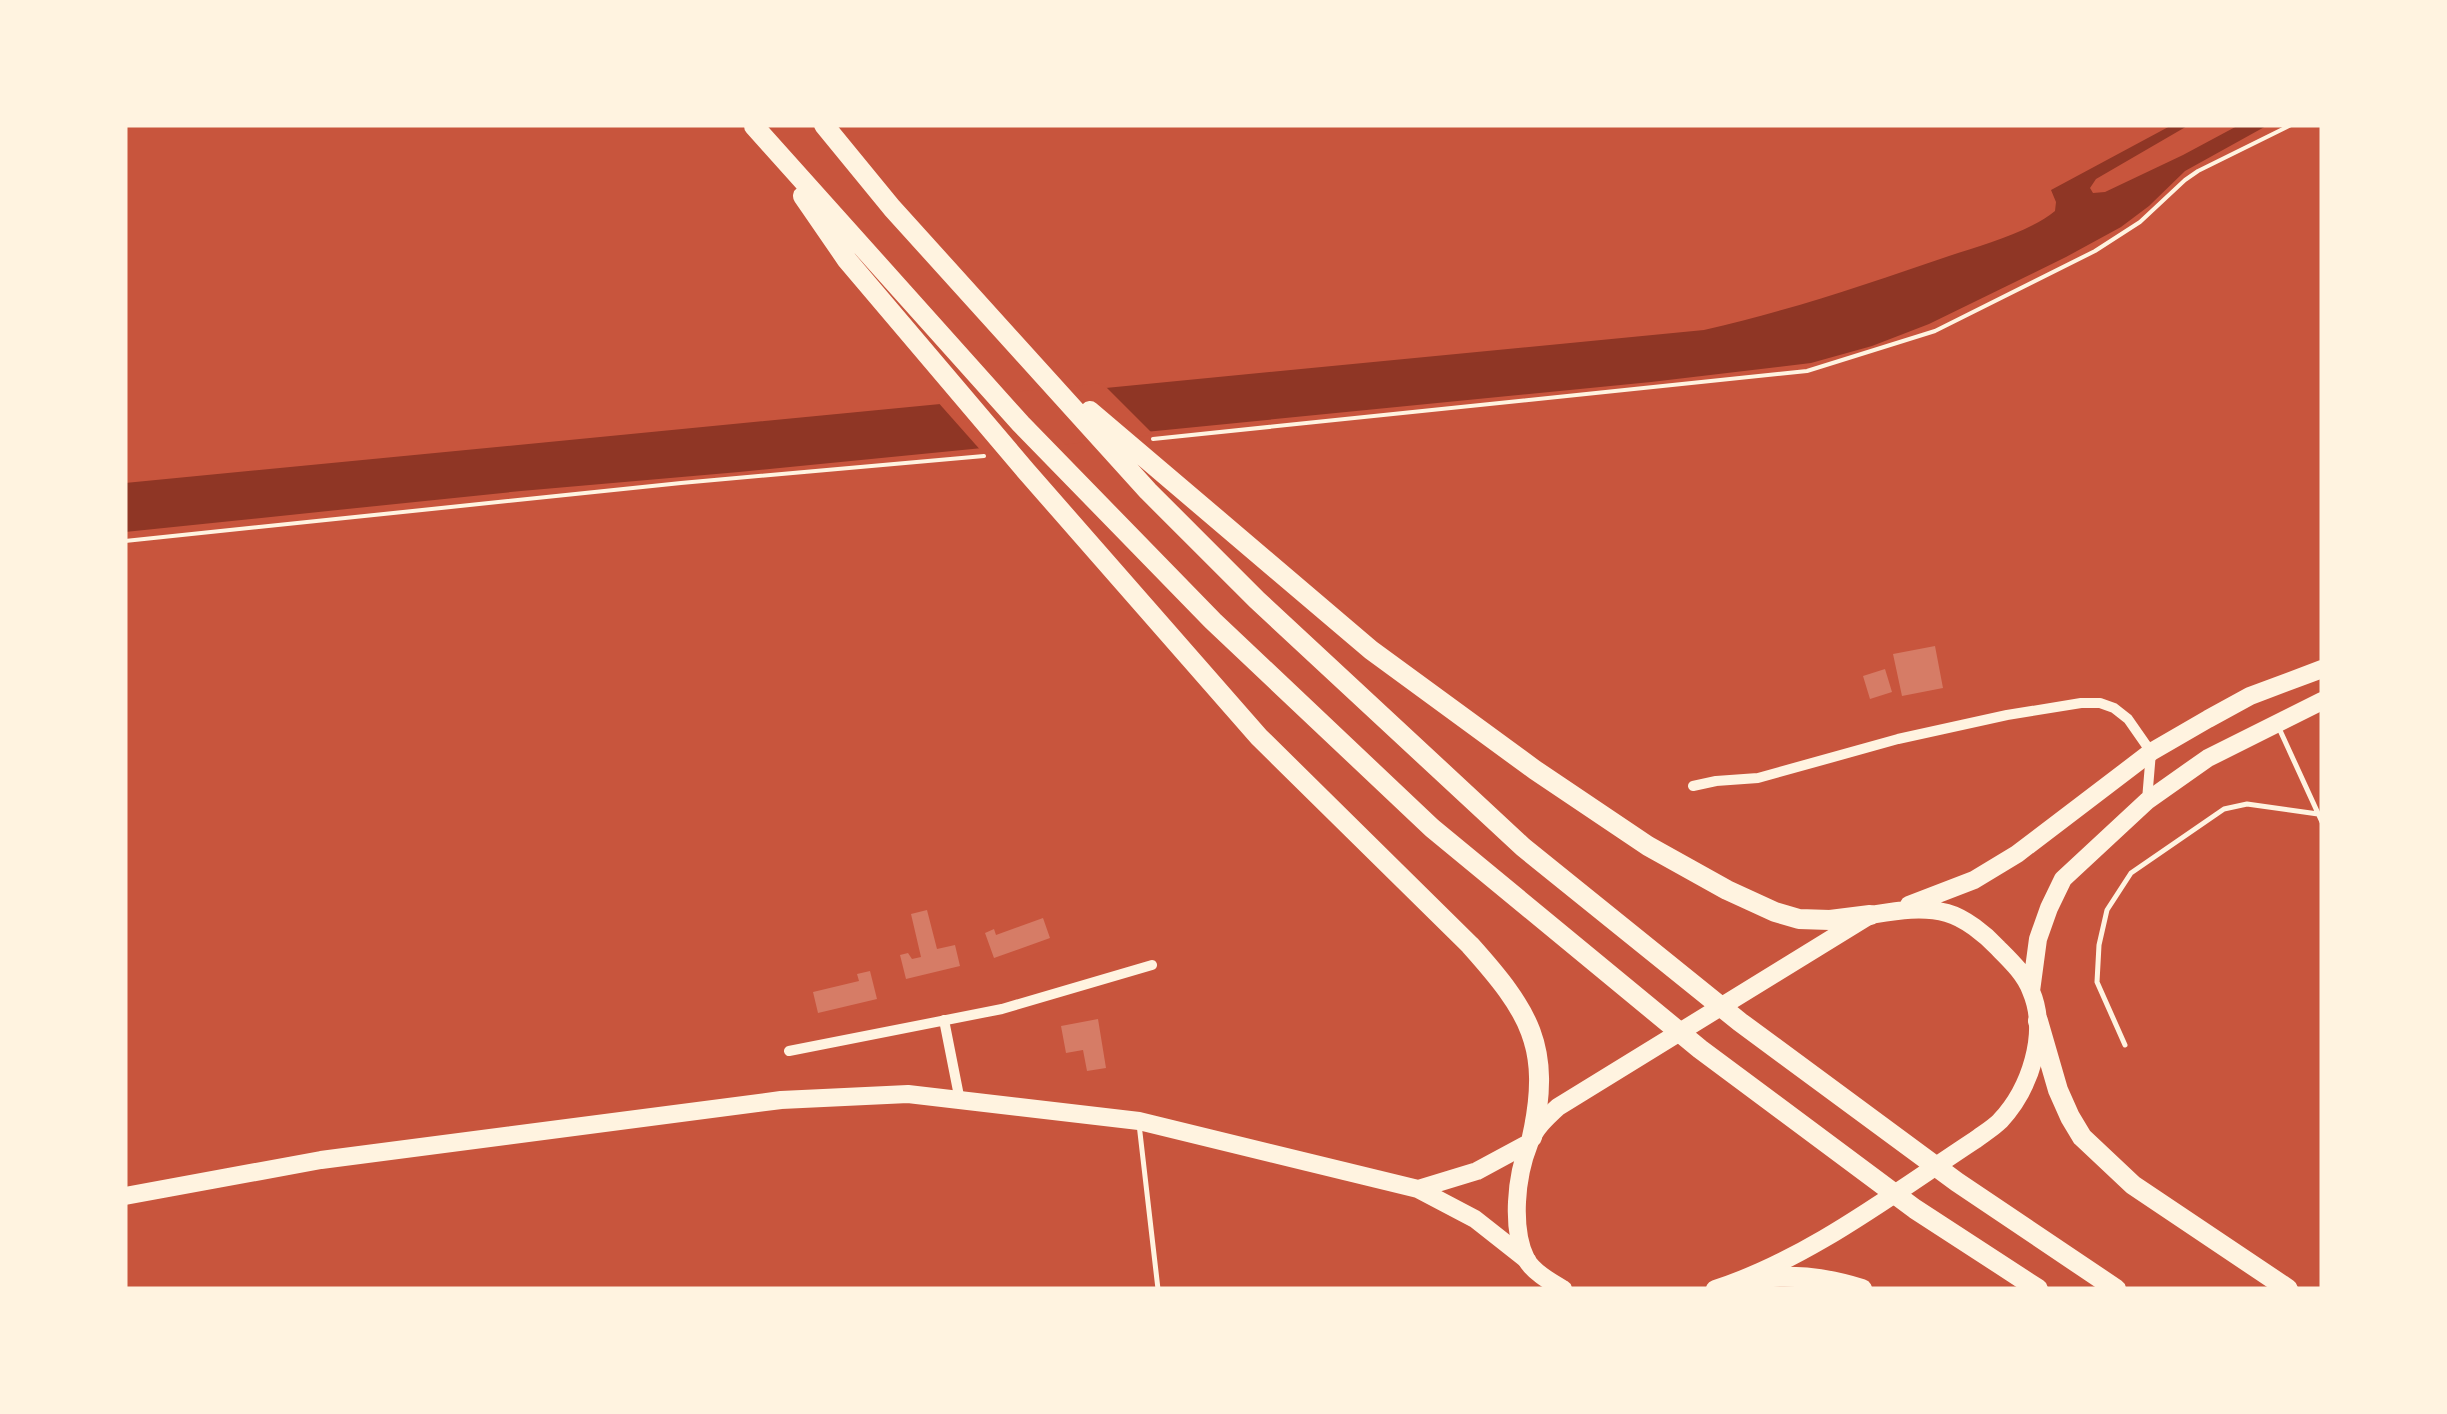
<svg xmlns="http://www.w3.org/2000/svg" width="2447" height="1414" viewBox="0 0 2447 1414" font-family="Figtree,sans-serif">
	<style>
		.water { fill: #8f3625 }
		.pier { fill: #c8553d }
		.building { fill: #d67c66 }
		.lines { fill: none; stroke-linecap: round; stroke-linejoin: round }
		.path { stroke: #fff3e0; stroke-width: 4 }
		.service { stroke: #fff3e0; stroke-width: 5 }
		.minor { stroke: #fff3e0; stroke-width: 10 }
		.primary { stroke: #fff3e0; stroke-width: 18 }
		.trunk { stroke: #fff3e0; stroke-width: 18 }
		.motorway { stroke: #fff3e0; stroke-width: 20 }
	</style>
	<rect width="100%" height="100%" fill="#c8553d"/>
	<path class="water" d="M 2172,125 L 2189,125 L 2096,179 L 2090,188 L 2093,193 L 2105,192 L 2183,155 L 2239,125 L 2268,125 L 2185,171 L 2149,206 L 2121,227 L 2066,257 L 1929,324 L 1872,346 L 1811,363 L 1651,382 L 739,472 L 521,491 L 125,532 L 125,483 L 1704,330 C 1788,311 1868,284 1949,256 C 1982,245 2028,233 2055,211 L 2056,202 L 2051,190 Z"/>
	<path class="pier" d="M 1102,383 L 1154,435 L 983,453 L 936,400 Z"/>
	<path class="building" d="M 1935,646 L 1943,688 L 1902,696 L 1893,654 Z
		M 1885,669 L 1892,692 L 1870,699 L 1863,676 Z
		M 927,910 L 937,949 L 955,945 L 960,966 L 906,979 L 900,955 L 908,953 L 912,959 L 921,957 L 911,914 Z
		M 1043,918 L 1050,938 L 994,958 L 985,933 L 994,929 L 996,935 Z
		M 870,971 L 877,999 L 818,1013 L 813,992 L 859,981 L 857,974 Z
		M 1098,1019 L 1106,1068 L 1087,1071 L 1083,1050 L 1066,1053 L 1061,1026 Z"/>
	<g class="lines">
		<path class="path" d="M 1153,439 L 1807,371 L 1935,331 L 2095,251 L 2140,222 L 2185,180 L 2198,171 L 2291,125
			M 125,541 L 681,483 L 984,456"/>
		<path class="service" d="M 2278,726 L 2322,822
			M 2125,1045 L 2097,982 L 2099,945 L 2107,910 L 2131,873 L 2224,809 L 2247,804 L 2318,814
			M 1139,1124 L 1158,1289"/>
		<path class="minor" d="M 1693,786 L 1716,781 L 1758,778 L 1898,739 L 2007,715 L 2081,703 L 2100,703 L 2114,708 L 2128,719 L 2151,752 L 2147,800
			M 944,1020 L 960,1101
			M 789,1051 L 1002,1009 L 1152,965"/>
		<path class="primary" d="M 1418,1189 L 1477,1171 L 1529,1143
			M 125,1196 L 321,1160 L 781,1100 L 908,1094 L 1139,1121 L 1418,1189 L 1475,1219 L 1527,1260"/>
		<path class="trunk" d="M 1909,905 L 1974,880 L 2017,854 L 2151,752 L 2208,719 L 2250,696 L 2322,669
			M 2031,991 L 2038,939 L 2049,908 L 2063,879 L 2147,801 L 2208,758 L 2322,701
			M 1563,1289 C 1551,1282 1533,1272 1526,1259 C 1511,1228 1516,1176 1529,1144 C 1534,1129 1547,1117 1558,1107 L 1870,915 C 1895,911 1922,906 1947,913 C 1965,918 1985,934 1998,948 C 2010,960 2025,974 2031,991 C 2049,1033 2030,1089 2000,1121 C 1993,1128 1983,1134 1975,1140 C 1894,1193 1807,1260 1715,1289"/>
		<path class="motorway" d="M 824,125 L 892,208 L 1148,491 L 1257,600 L 1523,847 L 1740,1022 L 1957,1182 L 2116,1289
			M 754,126 L 1021,424 L 1213,621 L 1432,828 L 1700,1049 L 1915,1209 L 2038,1289
			M 803,196 L 847,260 L 1026,471 L 1259,737 L 1470,945 C 1529,1011 1552,1046 1532,1137
			M 1090,411 L 1371,650 L 1535,770 L 1648,846 L 1727,890 L 1775,912 L 1799,919 L 1830,920 L 1870,915
			M 2038,1021 L 2058,1090 L 2070,1117 L 2082,1137 L 2133,1185 L 2288,1289
			M 1750,1278 C 1793,1275 1820,1276 1862,1289"/>
	</g>
	<rect width="2447" height="1414" fill="none" stroke="#fff3e0" stroke-width="255"/>
</svg>
